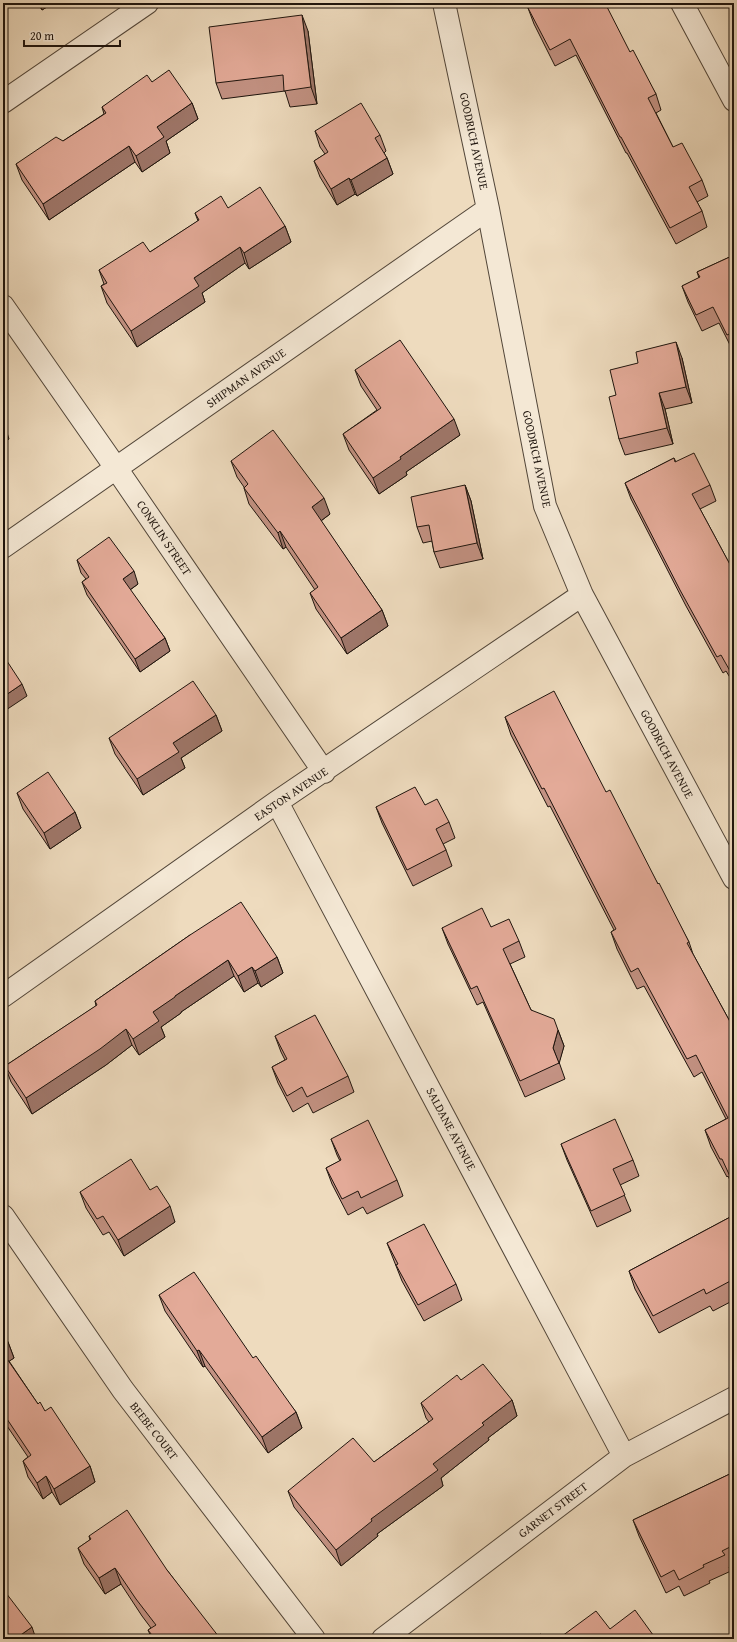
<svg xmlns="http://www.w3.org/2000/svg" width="737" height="1642" viewBox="0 0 737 1642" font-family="'Gentium Book Plus',serif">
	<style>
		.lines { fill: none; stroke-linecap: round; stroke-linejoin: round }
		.street-casing { stroke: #524639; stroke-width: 24 }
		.street { stroke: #f4e8d5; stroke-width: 22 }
		.wall { fill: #c39283; stroke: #1e140d }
		.shaded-wall { fill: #9f776a; stroke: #1e140d }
		.building { fill: #e3aa98; stroke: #1e140d }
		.labels { text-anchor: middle; stroke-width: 3; stroke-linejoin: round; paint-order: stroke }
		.street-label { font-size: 12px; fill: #1e140d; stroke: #f4e8d5 }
	</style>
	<rect width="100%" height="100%" fill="#eedbbe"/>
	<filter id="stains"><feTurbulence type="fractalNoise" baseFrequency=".005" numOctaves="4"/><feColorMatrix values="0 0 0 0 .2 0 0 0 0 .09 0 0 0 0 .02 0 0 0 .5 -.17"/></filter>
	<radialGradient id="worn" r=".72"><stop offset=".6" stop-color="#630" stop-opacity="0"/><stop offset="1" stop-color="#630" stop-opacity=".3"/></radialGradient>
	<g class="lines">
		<defs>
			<path id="street" d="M 444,3 L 488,209 L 545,506 L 582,595 L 734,878
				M 682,3 L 734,100
				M 3,102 L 147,3
				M 3,306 L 116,468 L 324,772
				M 3,547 L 488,209
				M 277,802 L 624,1456
				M 3,996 L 277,802 L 582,595
				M 3,1216 L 123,1390 L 314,1639
				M 383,1639 L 624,1456 L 734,1398"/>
		</defs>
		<use href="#street" class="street-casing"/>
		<use href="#street" class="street"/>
	</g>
	<path class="wall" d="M 37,3 L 53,3 L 42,10 Z
		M 528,8 L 630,52 L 656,94 L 661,110 L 656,113 L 673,147 L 702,180 L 708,196 L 697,202 L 702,211 L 707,227 L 676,244 L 627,153 L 626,153 L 576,55 L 555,66 L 534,24 Z
		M 308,31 L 317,104 L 290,107 L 285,91 L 222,99 L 216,83 Z
		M 152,82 L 192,103 L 198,119 L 166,141 L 170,153 L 142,172 L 135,162 L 49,220 L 22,180 L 16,164 L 63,141 L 104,114 L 102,107 Z
		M 315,131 L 380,135 L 386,151 L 384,153 L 387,158 L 393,174 L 357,196 L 355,194 L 337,205 L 320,177 L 314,161 L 325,154 L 320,147 Z
		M 228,208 L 285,226 L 291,242 L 249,269 L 245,263 L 202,293 L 205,302 L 137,347 L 107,303 L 101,286 L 104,284 L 99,270 L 150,252 L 198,221 L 195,213 Z
		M 734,255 L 734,351 L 733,351 L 719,323 L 702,331 L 688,302 L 682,286 L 699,278 L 697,272 Z
		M 682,358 L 692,403 L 665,409 L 673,444 L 625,455 L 619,439 L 616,395 Z
		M 355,370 L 460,435 L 406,472 L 407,475 L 379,494 L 349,450 L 343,434 L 377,410 L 361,386 Z
		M 674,458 L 676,462 L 710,485 L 716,501 L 700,509 L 734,572 L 734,684 L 726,671 L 723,673 L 686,606 L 631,499 L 625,483 Z
		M 231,461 L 330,514 L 321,521 L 382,610 L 388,626 L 347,654 L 316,609 L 310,593 L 315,590 L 286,547 L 283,549 L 249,504 L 244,488 L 244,487 L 237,477 Z
		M 465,485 L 471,501 L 483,559 L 440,568 L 434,552 L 432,541 L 423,543 L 417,527 Z
		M 77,560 L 138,584 L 130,590 L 165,638 L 170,651 L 140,672 L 87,595 L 82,582 L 86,579 L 81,573 Z
		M 216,715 L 222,731 L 181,758 L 185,768 L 143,795 L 115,754 L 109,738 Z
		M 505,717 L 606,792 L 658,884 L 689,942 L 693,954 L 734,1029 L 734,1189 L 728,1176 L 727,1177 L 711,1147 L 705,1130 L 726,1119 L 702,1072 L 694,1077 L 644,986 L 637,989 L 617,949 L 611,932 L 614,930 L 550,806 L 548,807 L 511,735 Z
		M 17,793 L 75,812 L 81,828 L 50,849 L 23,809 Z
		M 425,805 L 449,822 L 455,838 L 443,844 L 446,850 L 452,866 L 413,886 L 382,823 L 376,807 Z
		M 491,927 L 519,941 L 525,957 L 510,964 L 531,1010 L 558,1030 L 564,1046 L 559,1062 L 565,1079 L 525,1097 L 483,1002 L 477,1005 L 448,944 L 442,928 Z
		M 190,935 L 277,957 L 283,973 L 261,987 L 258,983 L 244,992 L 234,976 L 181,1012 L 181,1013 L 161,1027 L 165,1037 L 139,1055 L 132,1045 L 106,1065 L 32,1114 L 11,1082 L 5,1066 L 96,1006 L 95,1001 Z
		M 275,1036 L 348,1076 L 354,1092 L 313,1113 L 308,1103 L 293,1112 L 278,1083 L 272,1067 L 285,1060 L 281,1052 Z
		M 331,1139 L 397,1180 L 403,1196 L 367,1214 L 363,1207 L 348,1215 L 332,1184 L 326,1168 L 340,1161 L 337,1155 Z
		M 561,1144 L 633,1160 L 639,1176 L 620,1185 L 631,1211 L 597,1227 L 567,1160 Z
		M 150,1190 L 175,1222 L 124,1256 L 109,1232 L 103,1235 L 86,1208 L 80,1192 Z
		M 734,1215 L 734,1300 L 713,1311 L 710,1306 L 659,1333 L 635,1289 L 629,1271 Z
		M 387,1243 L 456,1284 L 462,1300 L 424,1321 L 402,1281 Z
		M 159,1295 L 253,1358 L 296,1412 L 302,1428 L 268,1453 L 205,1366 L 203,1367 L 165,1311 Z
		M 3,1334 L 8,1342 L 14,1358 L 9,1361 L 38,1404 L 45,1411 L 90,1466 L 95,1482 L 60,1505 L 52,1492 L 43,1499 L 28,1477 L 23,1461 L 28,1457 L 3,1420 Z
		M 461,1380 L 512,1400 L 517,1416 L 488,1438 L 489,1440 L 441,1478 L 443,1486 L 377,1534 L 378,1536 L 341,1566 L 294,1507 L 288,1491 L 374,1462 L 429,1422 L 426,1418 L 421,1403 Z
		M 734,1472 L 734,1564 L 729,1567 L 731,1571 L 709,1581 L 710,1583 L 684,1596 L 679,1586 L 666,1593 L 639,1536 L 633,1520 Z
		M 89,1536 L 167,1570 L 219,1639 L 152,1639 L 148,1630 L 151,1628 L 142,1616 L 121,1584 L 105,1594 L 84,1564 L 78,1548 L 90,1540 Z"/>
	<path class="shaded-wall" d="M 40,3 L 53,3 L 42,10 Z
		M 302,15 L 308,31 L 317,104 L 311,87 Z
		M 192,103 L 198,119 L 166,141 L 170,153 L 142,172 L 136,156 L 157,127 Z
		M 129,146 L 135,162 L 49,220 L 43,204 Z
		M 387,158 L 393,174 L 357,196 L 351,180 Z
		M 349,178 L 355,194 L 337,205 L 331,189 Z
		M 285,226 L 291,242 L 249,269 L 244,253 Z
		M 240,247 L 245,263 L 202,293 L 205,302 L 137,347 L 131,331 L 194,278 Z
		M 676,342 L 682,358 L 692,403 L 686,387 Z
		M 659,393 L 665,409 L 673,444 L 667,428 Z
		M 454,419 L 460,435 L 406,472 L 407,475 L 379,494 L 373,478 L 400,457 Z
		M 3,423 L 4,423 L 9,439 L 3,443 Z
		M 465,485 L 471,501 L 483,559 L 477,543 Z
		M 324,498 L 330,514 L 318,523 L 312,507 Z
		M 280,531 L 286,547 L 283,549 L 278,533 Z
		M 134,571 L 138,584 L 127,592 L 123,579 Z
		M 382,610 L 388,626 L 347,654 L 341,638 Z
		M 165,638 L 170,651 L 140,672 L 135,659 Z
		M 22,684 L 27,696 L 3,712 L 3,697 Z
		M 216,715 L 222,731 L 181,758 L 185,768 L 143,795 L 137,779 L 173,743 Z
		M 75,812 L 81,828 L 50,849 L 44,833 Z
		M 277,957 L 283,973 L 261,987 L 255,971 Z
		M 228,960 L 234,976 L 181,1012 L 181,1013 L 161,1027 L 165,1037 L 139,1055 L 133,1039 L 153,1012 L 175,996 Z
		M 252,967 L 258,983 L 244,992 L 238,976 Z
		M 126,1029 L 132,1045 L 106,1065 L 32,1114 L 26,1098 Z
		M 558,1030 L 564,1046 L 559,1064 L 553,1048 Z
		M 170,1206 L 175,1222 L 124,1256 L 118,1240 Z
		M 8,1342 L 14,1358 L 5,1364 L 3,1358 L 3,1345 Z
		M 199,1350 L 205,1366 L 203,1367 L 197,1351 Z
		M 512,1400 L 517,1416 L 488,1438 L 489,1440 L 441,1478 L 443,1486 L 377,1534 L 378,1536 L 341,1566 L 336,1550 L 433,1464 L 482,1423 Z
		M 296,1412 L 302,1428 L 268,1453 L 262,1437 Z
		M 90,1466 L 95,1482 L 60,1505 L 54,1489 Z
		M 46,1476 L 52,1492 L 43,1499 L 37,1483 Z
		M 115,1568 L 121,1584 L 105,1594 L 99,1578 Z
		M 32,1627 L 36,1639 L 15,1639 Z"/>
	<path class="building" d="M 538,3 L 605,3 L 630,52 L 633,50 L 656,94 L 648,98 L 673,147 L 682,143 L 702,180 L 689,187 L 702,211 L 670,228 L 621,137 L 620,137 L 570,39 L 550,50 L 528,8 Z
		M 302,15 L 311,87 L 284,91 L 283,75 L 216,83 L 209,27 Z
		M 169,70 L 192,103 L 157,127 L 164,137 L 136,156 L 129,146 L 43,204 L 16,164 L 56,137 L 63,141 L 106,113 L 102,107 L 147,75 L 152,82 Z
		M 361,103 L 380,135 L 375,138 L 387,158 L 351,180 L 349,178 L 331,189 L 314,161 L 328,152 L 315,131 Z
		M 260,187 L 285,226 L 244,253 L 240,247 L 194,278 L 199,286 L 131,331 L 101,286 L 107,283 L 99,270 L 143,242 L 150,252 L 199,220 L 195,213 L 221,196 L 228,208 Z
		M 734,255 L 734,332 L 727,335 L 713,307 L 696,315 L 682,286 L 700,277 L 697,272 Z
		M 400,340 L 454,419 L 400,457 L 401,459 L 373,478 L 343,434 L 381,408 L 355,370 Z
		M 676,342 L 686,387 L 659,393 L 667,428 L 619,439 L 609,397 L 616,395 L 610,370 L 638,363 L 636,352 Z
		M 273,430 L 324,498 L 312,507 L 382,610 L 341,638 L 310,593 L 318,587 L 280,531 L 278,533 L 244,488 L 248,484 L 231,461 Z
		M 694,453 L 710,485 L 692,494 L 734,572 L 734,678 L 721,655 L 717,657 L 680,590 L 625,483 L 674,458 L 675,462 Z
		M 465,485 L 477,543 L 434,552 L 429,525 L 417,527 L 411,497 Z
		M 109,537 L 134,571 L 123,579 L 165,638 L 135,659 L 82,582 L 89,577 L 77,560 Z
		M 3,655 L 22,684 L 3,697 Z
		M 193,681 L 216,715 L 173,743 L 179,752 L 137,779 L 109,738 Z
		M 554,691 L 606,792 L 610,790 L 658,884 L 659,883 L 689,942 L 687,943 L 734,1029 L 734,1185 L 722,1159 L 720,1159 L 705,1130 L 728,1118 L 696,1055 L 687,1059 L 638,968 L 631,972 L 611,932 L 616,929 L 544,788 L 542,789 L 505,717 Z
		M 48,772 L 75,812 L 44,833 L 17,793 Z
		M 415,787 L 425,805 L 437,799 L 449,822 L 436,829 L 446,850 L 407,870 L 376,807 Z
		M 241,902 L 277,957 L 255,971 L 252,967 L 238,976 L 228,960 L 175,996 L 175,997 L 153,1012 L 159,1021 L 133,1039 L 126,1029 L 100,1049 L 26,1098 L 5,1066 L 97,1005 L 95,1001 L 190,935 Z
		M 482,908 L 491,927 L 509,919 L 519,941 L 503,949 L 531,1010 L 554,1019 L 558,1030 L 553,1048 L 559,1063 L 520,1081 L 477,986 L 471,989 L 442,928 Z
		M 315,1015 L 348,1076 L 307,1097 L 302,1087 L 287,1096 L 272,1067 L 287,1059 L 275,1036 Z
		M 615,1119 L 633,1160 L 613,1169 L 625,1195 L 591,1211 L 561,1144 Z
		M 368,1120 L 397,1180 L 361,1198 L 358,1191 L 342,1199 L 326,1168 L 341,1160 L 331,1139 Z
		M 131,1159 L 150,1190 L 157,1186 L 170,1206 L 118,1240 L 103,1216 L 97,1219 L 80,1192 Z
		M 734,1215 L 734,1279 L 706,1294 L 704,1289 L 653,1316 L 629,1271 Z
		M 424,1224 L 456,1284 L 418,1305 L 396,1265 L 398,1264 L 387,1243 Z
		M 194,1272 L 253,1358 L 256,1356 L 296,1412 L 262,1437 L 199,1350 L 197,1351 L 159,1295 Z
		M 3,1334 L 8,1342 L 3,1345 Z
		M 3,1353 L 38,1404 L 40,1402 L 45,1411 L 51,1407 L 90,1466 L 54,1489 L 46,1476 L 37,1483 L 23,1461 L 31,1455 L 3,1413 Z
		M 483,1364 L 512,1400 L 482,1423 L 484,1425 L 433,1464 L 438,1470 L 371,1519 L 372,1521 L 336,1550 L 288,1491 L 353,1438 L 374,1462 L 433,1419 L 421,1403 L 457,1375 L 461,1380 Z
		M 734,1472 L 734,1524 L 732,1525 L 734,1528 L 734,1535 L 733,1536 L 734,1538 L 734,1545 L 722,1551 L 725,1555 L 703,1565 L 704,1567 L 679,1580 L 674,1570 L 661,1577 L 633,1520 Z
		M 127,1510 L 167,1570 L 219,1637 L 216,1639 L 155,1639 L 148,1630 L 156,1625 L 136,1599 L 115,1568 L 99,1578 L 78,1548 L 91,1539 L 89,1536 Z
		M 6,1593 L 32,1627 L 15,1639 L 3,1639 L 3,1595 Z
		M 635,1610 L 656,1639 L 558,1639 L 596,1611 L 610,1629 Z
		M 541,1634 L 543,1637 L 541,1639 L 527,1639 Z"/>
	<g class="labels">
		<g class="street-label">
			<text transform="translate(474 141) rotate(78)" y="4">GOODRICH AVENUE</text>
			<text transform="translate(246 378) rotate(-35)" y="4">SHIPMAN AVENUE</text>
			<text transform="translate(537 459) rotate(78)" y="4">GOODRICH AVENUE</text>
			<text transform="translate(164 538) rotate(56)" y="4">CONKLIN STREET</text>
			<text transform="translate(667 754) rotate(62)" y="4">GOODRICH AVENUE</text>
			<text transform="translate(291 794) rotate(-34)" y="4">EASTON AVENUE</text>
			<text transform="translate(451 1129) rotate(62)" y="4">SALDANE AVENUE</text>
			<text transform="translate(154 1431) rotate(52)" y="4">BEEBE COURT</text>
			<text transform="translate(553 1510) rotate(-37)" y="4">GARNET STREET</text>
		</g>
	</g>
	<rect width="737" height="1642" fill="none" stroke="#eedbbe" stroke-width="16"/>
	<rect x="4" y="4" width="729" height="1634" fill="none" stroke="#1e140d" stroke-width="2"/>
	<rect x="8" y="8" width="721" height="1626" fill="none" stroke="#1e140d"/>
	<path d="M24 40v6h96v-6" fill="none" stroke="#1e140d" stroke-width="2"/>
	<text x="30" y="40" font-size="12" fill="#1e140d" stroke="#f4e8d5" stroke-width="3" paint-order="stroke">20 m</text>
	<rect width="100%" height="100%" filter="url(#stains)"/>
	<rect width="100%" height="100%" fill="url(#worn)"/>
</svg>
